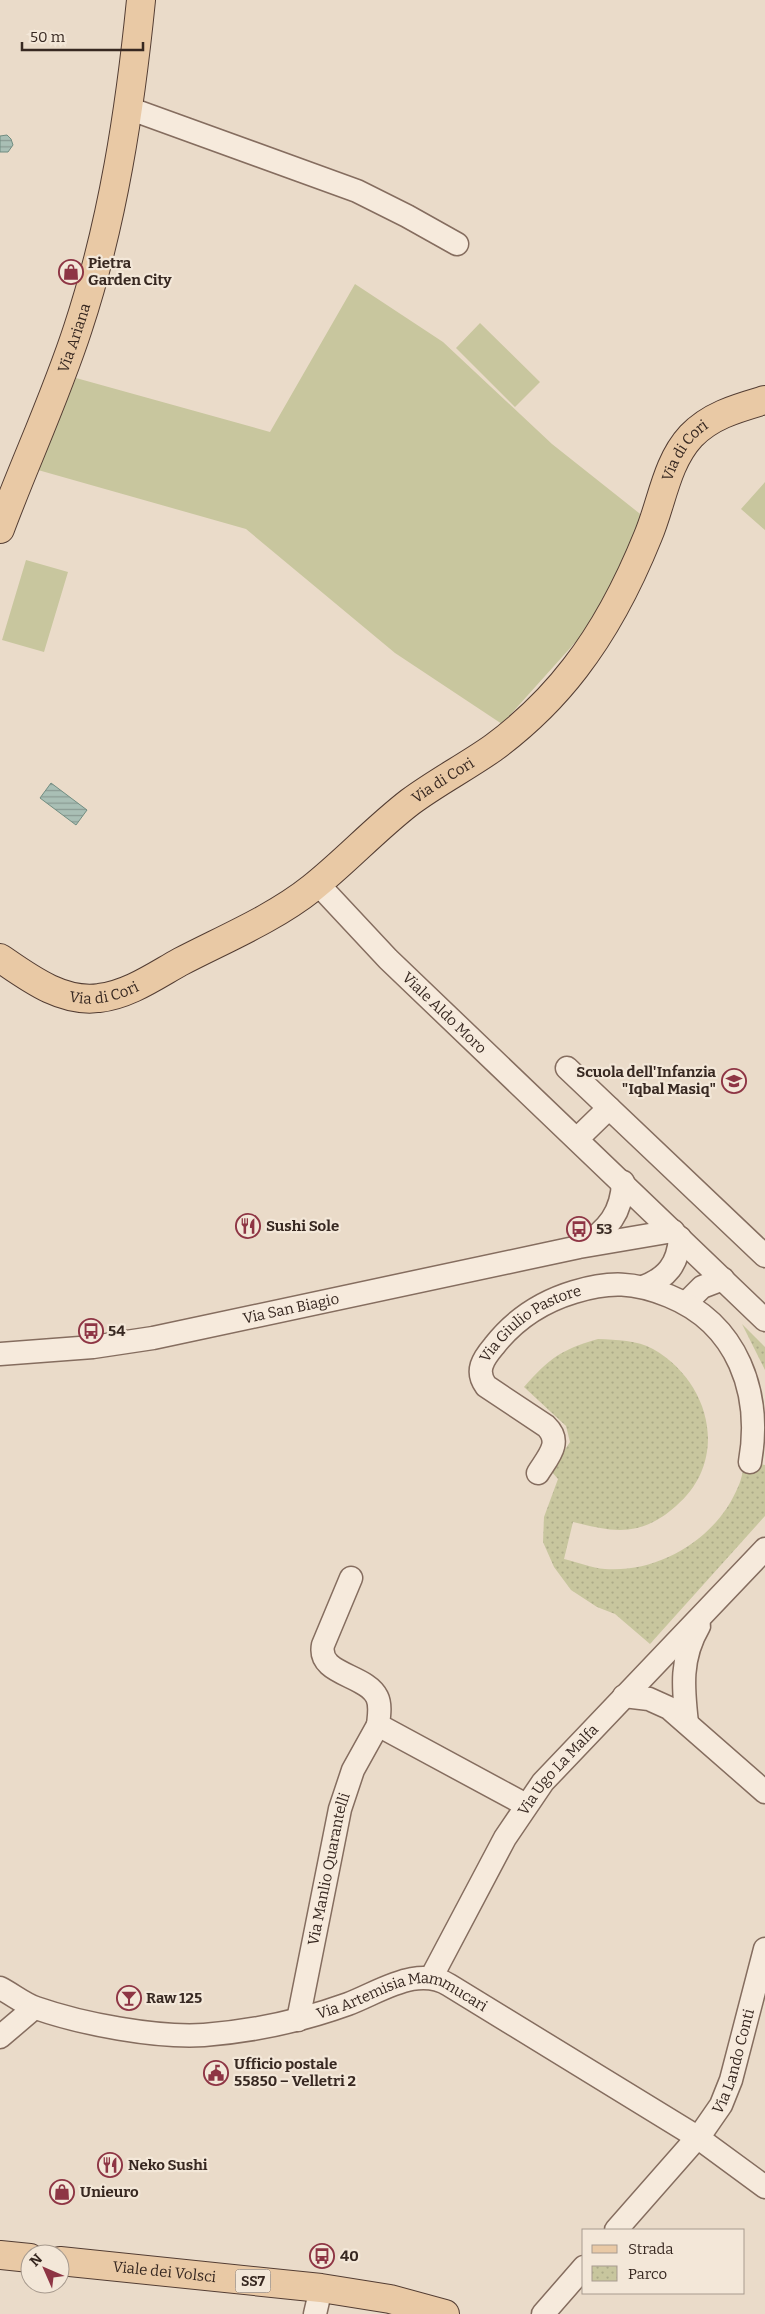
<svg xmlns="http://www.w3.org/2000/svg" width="765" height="2314" viewBox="0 0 765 2314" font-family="Bitter,serif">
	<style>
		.grass { fill: #c8c69e }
		.park { fill: url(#park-dots) }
		.water { fill: url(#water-rules); stroke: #718d81 }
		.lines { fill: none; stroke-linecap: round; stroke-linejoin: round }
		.minor-casing { stroke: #856d5f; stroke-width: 25 }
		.major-casing { stroke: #533d33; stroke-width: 30 }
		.minor { stroke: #f6eadc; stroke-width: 22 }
		.major { stroke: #e9c9a5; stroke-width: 28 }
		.labels { text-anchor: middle; stroke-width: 4.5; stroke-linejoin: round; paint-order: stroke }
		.shield { fill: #f3e7d8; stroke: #6f6158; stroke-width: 1 }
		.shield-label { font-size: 14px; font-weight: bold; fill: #372821 }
		.poi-label { font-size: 15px; font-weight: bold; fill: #372821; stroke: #f3e7d8; text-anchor: start }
		.street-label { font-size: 15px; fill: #372821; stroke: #f3e7d8 }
	</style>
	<defs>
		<pattern id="park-dots" width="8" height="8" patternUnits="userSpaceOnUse" patternTransform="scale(1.25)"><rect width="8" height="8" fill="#c8c69e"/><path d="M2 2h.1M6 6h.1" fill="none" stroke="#acaa88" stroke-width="1.8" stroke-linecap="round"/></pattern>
		<pattern id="water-rules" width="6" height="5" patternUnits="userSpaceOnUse" patternTransform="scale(1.25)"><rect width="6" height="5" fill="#a9bfb5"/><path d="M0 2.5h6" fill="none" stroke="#8a9b93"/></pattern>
	</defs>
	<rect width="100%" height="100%" fill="#eadbc9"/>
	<path class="grass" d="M 355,284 L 443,342 L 552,444 L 644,517 L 620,583 L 589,627 L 502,724 L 395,653 L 246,529 L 38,470 L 76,378 L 270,432 Z
		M 480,323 L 540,382 L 515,407 L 456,348 Z
		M 765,482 L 765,530 L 741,509 Z
		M 26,560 L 68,572 L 44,652 L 2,640 Z"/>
	<path class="park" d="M 742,1324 L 765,1347 L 765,1370 Z
		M 598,1339 C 617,1340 637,1340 653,1349 C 711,1382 730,1460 676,1506 C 665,1516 651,1525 637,1528 C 615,1533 594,1527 573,1522 L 564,1559 C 577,1562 592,1568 605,1569 C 660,1573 717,1538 738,1487 C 742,1479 743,1469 745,1461 L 765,1465 L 765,1516 L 650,1644 L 615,1614 L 597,1607 L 571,1590 L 554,1567 L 543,1542 L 544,1517 L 558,1479 L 551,1471 L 570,1442 L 566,1426 L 524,1387 C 550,1358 560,1350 598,1339 Z"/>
	<path class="water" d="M 7,135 L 11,139 L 13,145 L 8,152 L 0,152 L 0,136 Z
		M 51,783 L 87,810 L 76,825 L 40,798 Z"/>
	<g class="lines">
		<defs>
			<g id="minor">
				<path d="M 128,108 L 357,191 L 407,216 L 457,244"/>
				<path id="s1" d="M 317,883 L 388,959 L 765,1320"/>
				<path d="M 567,1068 L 765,1256"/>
				<path d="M 577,1139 L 609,1108"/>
				<path d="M 583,1245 C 608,1230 622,1212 623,1182"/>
				<path d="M 643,1287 C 667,1278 678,1264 680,1238"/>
				<path d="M 686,1303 L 702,1287 L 723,1279"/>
				<path id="s2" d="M 0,1354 L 93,1347 L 153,1338 L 579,1247 L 673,1231"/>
				<path id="s3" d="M 538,1473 C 548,1457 563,1442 546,1426 L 486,1386 C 475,1371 483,1359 494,1346 C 515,1319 541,1302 574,1292 C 610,1281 634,1282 669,1296 C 738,1324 762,1393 750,1462"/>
				<path d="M 351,1578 L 323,1645 C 317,1675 366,1674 377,1697 C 381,1705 379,1716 378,1725 L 526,1805"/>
				<path d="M 624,1696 L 649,1699 L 669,1708 L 765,1792"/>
				<path d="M 687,1723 C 683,1688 680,1658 699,1626"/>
				<path id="s4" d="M 431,1978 L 505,1838 L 543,1782 L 765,1549"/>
				<path id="s5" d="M 0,1988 C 12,1994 24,2004 36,2008 C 82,2024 156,2038 204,2035 C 255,2031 301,2021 348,2004 C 369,1996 390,1983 412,1979 C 425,1977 438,1978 449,1985 L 697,2137 L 765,2187"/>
				<path id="s6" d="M 298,2020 L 340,1809 L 353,1770 L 378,1725"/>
				<path d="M 0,2037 L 34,2008"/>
				<path id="s7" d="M 616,2230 L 703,2131 L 721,2105 L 731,2080 L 765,1949"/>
				<path d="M 315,2314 L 321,2288"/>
				<path d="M 543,2314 L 584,2267"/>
			</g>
			<g id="major">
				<path id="s8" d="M 0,529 C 25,462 56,396 78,328 C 113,222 130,110 141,0"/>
				<path id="s9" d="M 0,958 C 29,978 62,1003 99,998 C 128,995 155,976 180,962 C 224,939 273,919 312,888 C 346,861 375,829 410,802 C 437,782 466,767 493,748 C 524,725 552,698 575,668 C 606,628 629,583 648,536 C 662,503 666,463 691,436 C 711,415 738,408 765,400"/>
				<path d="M 0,2255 L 30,2258"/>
				<path id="s10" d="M 60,2261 L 321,2288 L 390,2299 L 445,2314"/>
			</g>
		</defs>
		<use href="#minor" class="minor-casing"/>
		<use href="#major" class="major-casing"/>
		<use href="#minor" class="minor"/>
		<use href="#major" class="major"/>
	</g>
	<defs>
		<symbol id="shop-ring" viewBox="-11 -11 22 22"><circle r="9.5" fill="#f3e7d8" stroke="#8e3544" stroke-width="1.5"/><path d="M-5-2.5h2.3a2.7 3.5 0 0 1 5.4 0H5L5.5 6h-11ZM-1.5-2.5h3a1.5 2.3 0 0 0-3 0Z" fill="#8e3544"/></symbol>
		<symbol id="school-ring" viewBox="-11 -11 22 22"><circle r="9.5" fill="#f3e7d8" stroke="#8e3544" stroke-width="1.5"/><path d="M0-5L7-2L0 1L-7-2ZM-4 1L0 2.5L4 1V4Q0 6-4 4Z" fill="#8e3544"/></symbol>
		<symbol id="restaurant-ring" viewBox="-11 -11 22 22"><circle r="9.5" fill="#f3e7d8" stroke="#8e3544" stroke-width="1.5"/><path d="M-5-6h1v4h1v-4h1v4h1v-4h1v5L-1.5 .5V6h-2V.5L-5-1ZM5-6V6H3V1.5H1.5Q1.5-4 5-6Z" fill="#8e3544"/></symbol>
		<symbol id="bus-ring" viewBox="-11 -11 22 22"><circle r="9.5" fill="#f3e7d8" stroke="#8e3544" stroke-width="1.5"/><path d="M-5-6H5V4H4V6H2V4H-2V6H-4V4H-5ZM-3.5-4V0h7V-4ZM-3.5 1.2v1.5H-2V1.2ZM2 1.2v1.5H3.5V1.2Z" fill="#8e3544"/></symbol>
		<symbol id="bar-ring" viewBox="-11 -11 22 22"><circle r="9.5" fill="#f3e7d8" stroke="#8e3544" stroke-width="1.5"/><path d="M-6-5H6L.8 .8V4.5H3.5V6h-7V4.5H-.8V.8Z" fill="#8e3544"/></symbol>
		<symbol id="civic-ring" viewBox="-11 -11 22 22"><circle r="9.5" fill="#f3e7d8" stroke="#8e3544" stroke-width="1.5"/><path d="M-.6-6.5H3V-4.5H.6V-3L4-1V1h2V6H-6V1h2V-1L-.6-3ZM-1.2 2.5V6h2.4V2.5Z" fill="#8e3544"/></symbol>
	</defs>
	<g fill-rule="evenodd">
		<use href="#shop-ring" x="57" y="258" width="28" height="28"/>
		<use href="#school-ring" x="720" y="1067" width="28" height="28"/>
		<use href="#restaurant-ring" x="234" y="1212" width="28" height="28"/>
		<use href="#bus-ring" x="565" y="1215" width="28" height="28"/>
		<use href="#bus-ring" x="77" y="1317" width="28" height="28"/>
		<use href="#bar-ring" x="115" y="1984" width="28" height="28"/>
		<use href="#civic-ring" x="202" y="2059" width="28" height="28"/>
		<use href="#restaurant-ring" x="96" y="2151" width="28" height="28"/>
		<use href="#shop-ring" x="48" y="2178" width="28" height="28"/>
		<use href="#bus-ring" x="308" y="2242" width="28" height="28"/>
	</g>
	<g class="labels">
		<rect class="shield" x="235.5" y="2269.5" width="35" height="23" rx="4"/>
		<g class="shield-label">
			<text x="253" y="2286">SS7</text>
		</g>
		<g class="poi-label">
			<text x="88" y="268">Pietra<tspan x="88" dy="17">Garden City</tspan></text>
			<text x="716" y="1077" text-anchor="end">Scuola dell'Infanzia<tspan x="716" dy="17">"Iqbal Masiq"</tspan></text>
			<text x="266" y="1231">Sushi Sole</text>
			<text x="596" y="1234">53</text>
			<text x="108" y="1336">54</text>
			<text x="146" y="2003">Raw 125</text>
			<text x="234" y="2069">Ufficio postale<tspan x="234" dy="17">55850 – Velletri 2</tspan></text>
			<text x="128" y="2170">Neko Sushi</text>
			<text x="80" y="2197">Unieuro</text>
			<text x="340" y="2261">40</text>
		</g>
		<g class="street-label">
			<text dy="5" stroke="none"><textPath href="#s8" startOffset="205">Via Ariana</textPath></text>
			<text dy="5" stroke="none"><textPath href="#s9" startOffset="940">Via di Cori</textPath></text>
			<text dy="5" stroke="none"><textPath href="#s9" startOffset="520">Via di Cori</textPath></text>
			<text dy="5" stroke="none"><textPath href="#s9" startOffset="115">Via di Cori</textPath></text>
			<text dy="5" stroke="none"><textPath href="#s1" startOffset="182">Viale Aldo Moro</textPath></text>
			<text dy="5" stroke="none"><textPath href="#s2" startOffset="295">Via San Biagio</textPath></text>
			<text dy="5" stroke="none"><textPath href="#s3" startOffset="214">Via Giulio Pastore</textPath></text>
			<text dy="5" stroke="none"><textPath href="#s4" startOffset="245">Via Ugo La Malfa</textPath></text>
			<text dy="5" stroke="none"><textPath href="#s6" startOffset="154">Via Manlio Quarantelli</textPath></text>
			<text dy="5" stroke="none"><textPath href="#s5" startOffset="419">Via Artemisia Mammucari</textPath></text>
			<text dy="5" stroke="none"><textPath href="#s7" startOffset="209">Via Lando Conti</textPath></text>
			<text dy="5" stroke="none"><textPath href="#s10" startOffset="105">Viale dei Volsci</textPath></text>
		</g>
	</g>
	<rect x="582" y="2229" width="162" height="65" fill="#f3e7d8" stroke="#a89b8f"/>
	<rect x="592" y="2245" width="25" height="8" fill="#e9c9a5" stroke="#a89b8f"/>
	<text x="628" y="2254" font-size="15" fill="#372821">Strada</text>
	<rect x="592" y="2266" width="25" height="15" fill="url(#park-dots)" stroke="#a89b8f"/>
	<text x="628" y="2279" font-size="15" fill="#372821">Parco</text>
	<g transform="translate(45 2269) rotate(315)"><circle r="24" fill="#f3e7d8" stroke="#a89b8f"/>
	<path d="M0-4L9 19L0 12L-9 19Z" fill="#8e3544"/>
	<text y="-8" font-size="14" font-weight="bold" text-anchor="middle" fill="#372821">N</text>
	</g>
	<path d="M22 42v8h121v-8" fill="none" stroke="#372821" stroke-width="2.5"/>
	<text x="30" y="42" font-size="15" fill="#372821" stroke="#f3e7d8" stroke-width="4" paint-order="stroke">50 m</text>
</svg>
